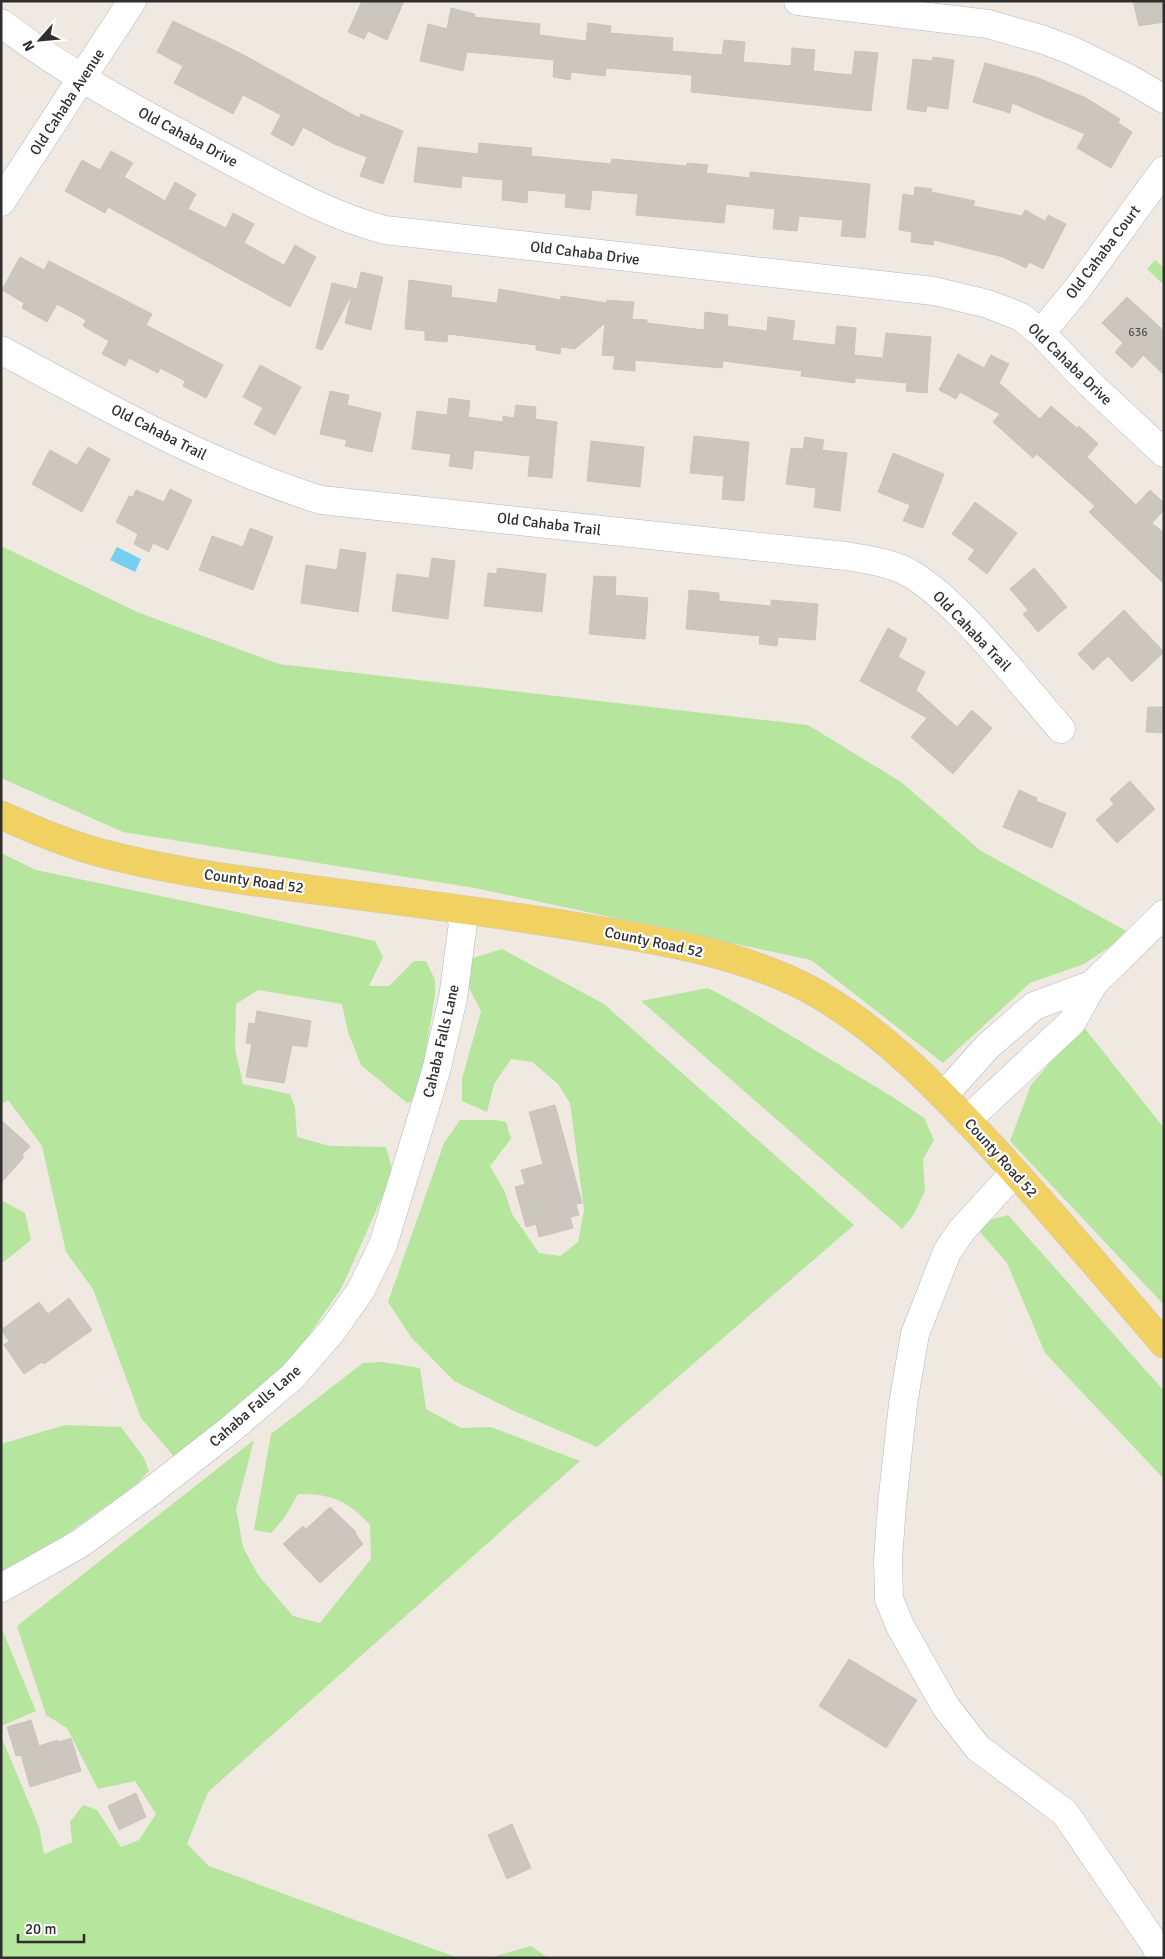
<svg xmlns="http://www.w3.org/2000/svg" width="1165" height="1959" viewBox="0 0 1165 1959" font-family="Signika,sans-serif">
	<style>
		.green { fill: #b6e59e }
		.water { fill: #75cff0 }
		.building { fill: #cbc7bf; stroke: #cbc5ba }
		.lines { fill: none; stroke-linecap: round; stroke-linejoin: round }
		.minor-casing { stroke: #b4b7c1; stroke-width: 29 }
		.major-casing { stroke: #c9c9c9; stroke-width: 29 }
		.minor { stroke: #fff; stroke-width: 28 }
		.major { stroke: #f2d163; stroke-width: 28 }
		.labels { text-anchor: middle; stroke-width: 4.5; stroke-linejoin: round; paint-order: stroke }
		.number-label { font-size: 12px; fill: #555452 }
		.street-label { font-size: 15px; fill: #2e2e2e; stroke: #fff }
	</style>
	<rect width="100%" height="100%" fill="#efe9e1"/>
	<path class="green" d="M 1155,260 L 1164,268 L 1164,285 L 1147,269 Z
		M 1,546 L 137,612 L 279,664 L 808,725 L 901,782 L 981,851 L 1130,933 L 1084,964 L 1030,983 L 943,1063 L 811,960 L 475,888 L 123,832 L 1,778 Z
		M 1,853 L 36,870 L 375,941 L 383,957 L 369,986 L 389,986 L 414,961 L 426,961 L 435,980 L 435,995 L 418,1099 L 407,1103 L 361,1065 L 348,1032 L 342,1004 L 258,990 L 236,1004 L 235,1049 L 243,1084 L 290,1094 L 295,1107 L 297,1137 L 330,1146 L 386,1147 L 393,1173 L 342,1287 L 290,1363 L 177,1460 L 141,1418 L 93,1289 L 66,1252 L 42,1146 L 8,1100 L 1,1105 Z
		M 502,949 L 604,1004 L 854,1225 L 597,1447 L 514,1411 L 454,1381 L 411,1337 L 388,1302 L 444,1143 L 460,1120 L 496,1120 L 506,1122 L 511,1139 L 490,1166 L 505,1192 L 512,1214 L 539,1253 L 560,1256 L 578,1242 L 584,1210 L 570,1103 L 558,1084 L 532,1062 L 511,1059 L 494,1084 L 487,1112 L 462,1101 L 462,1079 L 481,1011 L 465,980 L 473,958 Z
		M 708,988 L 740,1005 L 891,1096 L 924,1118 L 934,1140 L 923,1159 L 925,1191 L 914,1214 L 902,1229 L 641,1001 Z
		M 1082,1025 L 1164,1128 L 1164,1305 L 1010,1141 L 1031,1085 Z
		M 1,1200 L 25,1213 L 31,1240 L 1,1264 Z
		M 1008,1215 L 1164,1391 L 1164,1479 L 1045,1353 L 1007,1263 L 980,1232 L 986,1221 Z
		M 382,1362 L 420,1368 L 426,1409 L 461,1428 L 491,1427 L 580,1461 L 208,1792 L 187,1844 L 209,1866 L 458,1958 L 1,1958 L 1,1736 L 39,1827 L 44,1854 L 72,1842 L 70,1822 L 83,1805 L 97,1810 L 121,1847 L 139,1840 L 156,1814 L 135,1781 L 98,1789 L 67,1728 L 46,1715 L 17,1626 L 254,1440 L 236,1509 L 243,1547 L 258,1575 L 293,1616 L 320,1623 L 371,1559 L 370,1525 C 347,1500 332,1494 298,1494 L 285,1517 L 271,1533 L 254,1530 L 271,1434 L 363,1363 Z
		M 65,1425 L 121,1427 L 144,1458 L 149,1471 L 135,1486 L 34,1557 L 1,1574 L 1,1444 Z
		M 1,1627 L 36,1711 L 1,1726 Z
		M 531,1946 L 548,1958 L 489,1958 Z"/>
	<path class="water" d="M 117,547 L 141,559 L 135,572 L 110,560 Z"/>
	<path class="building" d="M 362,1 L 404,1 L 387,40 L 368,31 L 364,39 L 348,32 Z
		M 1133,1 L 1164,1 L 1164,22 L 1139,26 Z
		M 451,8 L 475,14 L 474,17 L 540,24 L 539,35 L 586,41 L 588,23 L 611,26 L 610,33 L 673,38 L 672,51 L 722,55 L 724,40 L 745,42 L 743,62 L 791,66 L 792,48 L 815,50 L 813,71 L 852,75 L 855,51 L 878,53 L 871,111 L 691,92 L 692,75 L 606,68 L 605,76 L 571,72 L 570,80 L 553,77 L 554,60 L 467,52 L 463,71 L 420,61 L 428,24 L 447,29 Z
		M 173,21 L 238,52 L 359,118 L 361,114 L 403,131 L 383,184 L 360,176 L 367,157 L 334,144 L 303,127 L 293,146 L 271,134 L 281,115 L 243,95 L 233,114 L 174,83 L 183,66 L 157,52 Z
		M 933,57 L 954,60 L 948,109 L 927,106 L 926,112 L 907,109 L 913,59 L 932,61 Z
		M 985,63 L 1036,77 L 1086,98 L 1120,119 L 1118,123 L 1132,132 L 1111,168 L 1077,148 L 1085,134 L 1012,103 L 1010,113 L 973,102 Z
		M 479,143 L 532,148 L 531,156 L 611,164 L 612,159 L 687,166 L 687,163 L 708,165 L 706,173 L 750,178 L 750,172 L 870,184 L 865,238 L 841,236 L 843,220 L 799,216 L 797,231 L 773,229 L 775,209 L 726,204 L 724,223 L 636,215 L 638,194 L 592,190 L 590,210 L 565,207 L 566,194 L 528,190 L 527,203 L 502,200 L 503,180 L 462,176 L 461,188 L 414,182 L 418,147 L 478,154 Z
		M 111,151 L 133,163 L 124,177 L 165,201 L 175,182 L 196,194 L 188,209 L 226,228 L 233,213 L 254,224 L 244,243 L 284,265 L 295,245 L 316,257 L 290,307 L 108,207 L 105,213 L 65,191 L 82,160 L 100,170 Z
		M 915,187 L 932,189 L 931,192 L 975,201 L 973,206 L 1022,216 L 1025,210 L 1045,221 L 1048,215 L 1066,224 L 1043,269 L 1029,262 L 1026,268 L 1003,257 L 934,240 L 933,245 L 911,242 L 912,232 L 899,230 L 903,194 L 914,196 Z
		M 20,257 L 44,270 L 49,261 L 152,314 L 146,325 L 223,365 L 206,398 L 183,386 L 185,381 L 160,368 L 158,373 L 129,358 L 125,366 L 102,354 L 109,341 L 83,326 L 86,320 L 57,304 L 47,322 L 22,308 L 24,303 L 2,290 Z
		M 361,272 L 383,277 L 371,330 L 345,323 L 352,294 L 322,350 L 316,348 L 332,283 L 357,289 Z
		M 409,280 L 452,286 L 451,297 L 497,303 L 499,289 L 561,300 L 561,296 L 607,303 L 607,300 L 634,302 L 632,319 L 647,320 L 647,323 L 704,330 L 705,312 L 728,315 L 727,326 L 767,331 L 768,317 L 795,321 L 792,340 L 835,345 L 837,326 L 856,328 L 854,355 L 883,358 L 886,333 L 931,337 L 927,393 L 906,391 L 907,383 L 855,378 L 855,383 L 801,376 L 802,371 L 723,361 L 722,368 L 635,360 L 635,371 L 613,369 L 615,356 L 602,355 L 605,323 L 575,349 L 561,347 L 560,354 L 536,350 L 536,345 L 448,334 L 447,342 L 425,340 L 425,331 L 405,329 Z
		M 1127,297 L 1164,331 L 1164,375 L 1143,355 L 1132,368 L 1115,352 L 1123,343 L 1102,323 Z
		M 958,354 L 984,368 L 991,355 L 1009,364 L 999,383 L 1040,419 L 1051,406 L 1077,428 L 1079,426 L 1098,444 L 1087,457 L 1136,505 L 1150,490 L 1164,503 L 1164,510 L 1152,523 L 1164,533 L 1164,584 L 1089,512 L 1095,506 L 1037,454 L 1033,458 L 993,422 L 1000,414 L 960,392 L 956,399 L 939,390 Z
		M 260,365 L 301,387 L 275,435 L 254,424 L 263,408 L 243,397 Z
		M 330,391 L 349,395 L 347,405 L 381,413 L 372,452 L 345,446 L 347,440 L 320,434 Z
		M 449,398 L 470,401 L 468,417 L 503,422 L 503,416 L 514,418 L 516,405 L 536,407 L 535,419 L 557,422 L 552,478 L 528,476 L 530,456 L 474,450 L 472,469 L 449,466 L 451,454 L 412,449 L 417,411 L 447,415 Z
		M 694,436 L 749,442 L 744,501 L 722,499 L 724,476 L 690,473 Z
		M 805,437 L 824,440 L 822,450 L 847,453 L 840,511 L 814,507 L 816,488 L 786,484 L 791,448 L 803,449 Z
		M 591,441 L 644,447 L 640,487 L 587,481 Z
		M 88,447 L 110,459 L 82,512 L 32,484 L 50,450 L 77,465 Z
		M 893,453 L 944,474 L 923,528 L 903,521 L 910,505 L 878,492 Z
		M 170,489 L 192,500 L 168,550 L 153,543 L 149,552 L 134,544 L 138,534 L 116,522 L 129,496 L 133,497 L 136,490 L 164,502 Z
		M 975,502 L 1017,533 L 987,574 L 968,559 L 975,550 L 952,534 Z
		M 250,528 L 273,537 L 253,590 L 199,570 L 212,536 L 243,547 Z
		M 340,549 L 366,553 L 358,612 L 301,603 L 306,565 L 337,570 Z
		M 432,558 L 455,561 L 448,619 L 392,611 L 397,574 L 429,578 Z
		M 497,568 L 546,574 L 542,612 L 484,606 L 488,573 L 497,574 Z
		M 1034,568 L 1067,607 L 1038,632 L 1023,614 L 1028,610 L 1010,589 Z
		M 594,576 L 616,577 L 615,595 L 648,598 L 645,639 L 589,634 Z
		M 689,590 L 719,593 L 719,601 L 771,606 L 771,600 L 818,604 L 815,640 L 778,637 L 777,646 L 759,644 L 760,636 L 686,629 Z
		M 1124,610 L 1164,652 L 1132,682 L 1108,656 L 1093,670 L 1078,654 Z
		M 888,628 L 907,639 L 898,657 L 925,672 L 916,690 L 957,727 L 972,710 L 992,728 L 953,774 L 911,737 L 927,718 L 860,681 Z
		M 1148,707 L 1164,707 L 1164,733 L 1146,732 Z
		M 1130,781 L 1155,809 L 1117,843 L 1096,820 L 1114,804 L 1110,799 Z
		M 1019,790 L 1037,798 L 1036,801 L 1066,813 L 1052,848 L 1003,827 Z
		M 257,1011 L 311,1021 L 307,1047 L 292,1045 L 284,1083 L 246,1077 L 252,1044 L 246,1043 L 249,1023 L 255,1024 Z
		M 555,1105 L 582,1203 L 576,1204 L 579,1215 L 570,1217 L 573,1228 L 539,1237 L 536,1224 L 526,1227 L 515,1187 L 525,1184 L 521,1170 L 543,1164 L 529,1112 Z
		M 1,1120 L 30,1146 L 22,1155 L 24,1157 L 1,1183 Z
		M 69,1298 L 92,1330 L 44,1364 L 42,1362 L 24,1374 L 4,1345 L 9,1341 L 1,1330 L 39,1302 L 48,1314 Z
		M 330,1507 L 356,1532 L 355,1533 L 363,1544 L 320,1583 L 283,1544 L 303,1526 L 306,1529 Z
		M 849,1659 L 917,1700 L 886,1748 L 819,1706 Z
		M 31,1720 L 39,1746 L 58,1740 L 59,1742 L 71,1738 L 81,1771 L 30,1787 L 21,1755 L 16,1756 L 7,1727 Z
		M 136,1793 L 146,1817 L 119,1830 L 108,1806 Z
		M 512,1824 L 531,1868 L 507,1879 L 488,1835 Z"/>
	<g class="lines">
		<defs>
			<path id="minor" d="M 798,1 L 988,24 L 1044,40 L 1073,51 L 1128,78 L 1164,99
				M 1,23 C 73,78 150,117 229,160 C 279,186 330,216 385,230 L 934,291 L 988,304 L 1021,317 L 1041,333 L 1089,383 L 1164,453
				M 1,202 L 132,1
				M 1041,333 L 1078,288 L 1164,170
				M 1,350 C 104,406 209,465 321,500 L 846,556 C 863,559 882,561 899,568 C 950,589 1023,686 1061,729
				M 1093,984 L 1164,914
				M 944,1095 L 988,1046 L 1034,1006 L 1093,984 L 1072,1022 L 967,1120
				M 1015,1172 L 962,1230 L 947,1252 L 915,1334 L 903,1404 L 892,1504 L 888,1560 L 889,1599 L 900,1626 L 946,1707 L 978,1748 L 1065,1813 L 1156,1946 L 1160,1958
				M 1,1588 L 81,1543 L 149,1493 L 231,1429 L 292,1377 L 332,1331 L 361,1290 L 383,1245 L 436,1071 L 453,998 L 463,923 L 458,910"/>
			<path id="major" d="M 1,815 C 34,830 67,844 101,853 C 162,869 224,878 286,886 C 386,900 486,911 585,928 C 663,941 746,954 816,993 C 885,1033 938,1089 992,1147 C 1051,1211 1107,1278 1164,1344"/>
		</defs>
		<use href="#minor" class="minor-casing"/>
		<use href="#major" class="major-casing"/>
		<use href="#minor" class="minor"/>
		<use href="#major" class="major"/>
	</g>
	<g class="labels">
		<g class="number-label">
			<text x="1138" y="336">636</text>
		</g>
		<g class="street-label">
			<text transform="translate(67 102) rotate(-57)" y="5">Old Cahaba Avenue</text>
			<text transform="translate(188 137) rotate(28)" y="5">Old Cahaba Drive</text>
			<text transform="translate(1103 252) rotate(-53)" y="5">Old Cahaba Court</text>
			<text transform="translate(585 253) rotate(7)" y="5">Old Cahaba Drive</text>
			<text transform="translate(1070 364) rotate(44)" y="5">Old Cahaba Drive</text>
			<text transform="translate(159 432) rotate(27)" y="5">Old Cahaba Trail</text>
			<text transform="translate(549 524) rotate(7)" y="5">Old Cahaba Trail</text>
			<text transform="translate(972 631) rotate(46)" y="5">Old Cahaba Trail</text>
			<text transform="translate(254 881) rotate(8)" y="5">County Road 52</text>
			<text transform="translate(654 942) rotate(12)" y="5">County Road 52</text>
			<text transform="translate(441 1041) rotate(-77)" y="5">Cahaba Falls Lane</text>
			<text transform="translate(1001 1158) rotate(48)" y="5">County Road 52</text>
			<text transform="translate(255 1406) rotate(-41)" y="5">Cahaba Falls Lane</text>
		</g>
	</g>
	<rect width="1165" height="1959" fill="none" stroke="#2e2e2e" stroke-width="5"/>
	<g transform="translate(40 40) rotate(243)" stroke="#ffffff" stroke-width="4" paint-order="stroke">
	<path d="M0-4L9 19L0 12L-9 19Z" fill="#2e2e2e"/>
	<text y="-8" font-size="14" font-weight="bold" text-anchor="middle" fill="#2e2e2e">N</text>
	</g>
	<path d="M18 1934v8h66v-8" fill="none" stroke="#2e2e2e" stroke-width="2.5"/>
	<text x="25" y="1934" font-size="15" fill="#2e2e2e" stroke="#ffffff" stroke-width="4" paint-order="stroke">20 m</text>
</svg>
